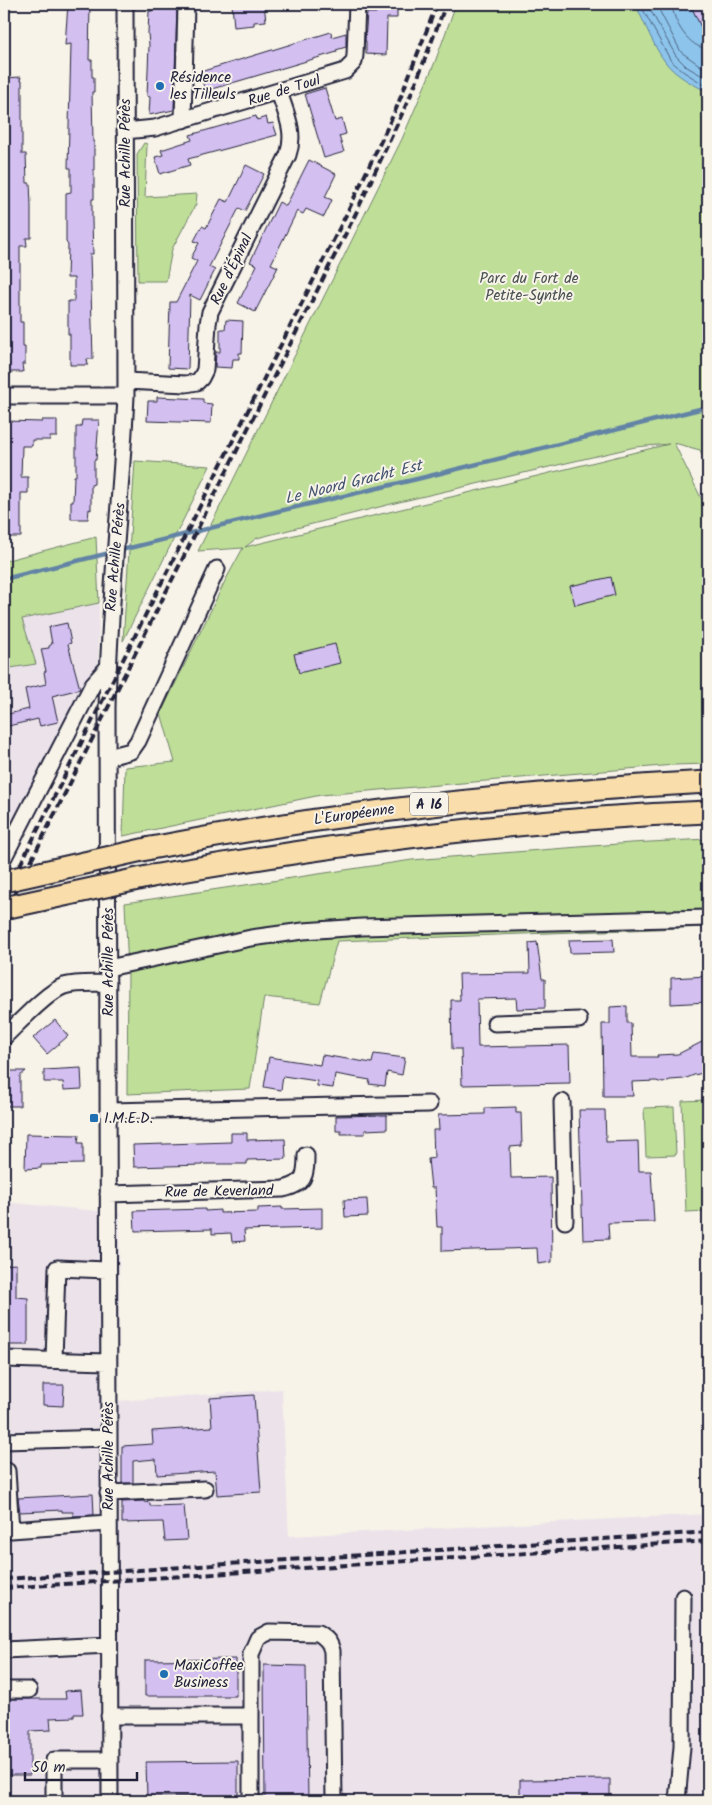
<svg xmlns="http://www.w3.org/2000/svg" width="712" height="1805" viewBox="0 0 712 1805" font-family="Kalam,sans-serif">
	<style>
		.built { fill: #ece3ea }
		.green { fill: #bfdf98; stroke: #70806a; fill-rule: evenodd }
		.water { fill: #8dc4eb; stroke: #6283a5 }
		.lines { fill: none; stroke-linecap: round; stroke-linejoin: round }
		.shore { stroke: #4d6381; stroke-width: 1 }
		.stream { stroke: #6283a5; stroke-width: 4.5 }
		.building { fill: #d3bff0; stroke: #22223b }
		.minor-casing { stroke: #22223b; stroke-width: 19 }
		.highway-casing { stroke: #22223b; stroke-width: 25 }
		.minor { stroke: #f7f3e8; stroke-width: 15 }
		.highway { stroke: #f9deab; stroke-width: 21 }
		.rail { stroke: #22223b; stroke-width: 4; stroke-dasharray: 8 4; stroke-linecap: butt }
		.highway-bridge-casing { stroke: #22223b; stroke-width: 25; stroke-linecap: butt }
		.highway-bridge { stroke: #f9deab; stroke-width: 21 }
		.poi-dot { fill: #1f6fb2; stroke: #f7f3e8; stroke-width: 2 }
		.labels { text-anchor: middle; stroke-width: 4; stroke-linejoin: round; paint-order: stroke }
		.shield { fill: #f7f3e8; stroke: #62616f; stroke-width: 1 }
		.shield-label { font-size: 14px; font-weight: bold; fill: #22223b }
		.poi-label { font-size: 15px; fill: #22223b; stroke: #f7f3e8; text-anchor: start }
		.street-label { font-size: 15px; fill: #22223b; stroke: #f7f3e8 }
		.park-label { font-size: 15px; fill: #495152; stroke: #f7f3e8 }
		.water-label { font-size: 16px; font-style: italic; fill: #425370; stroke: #f7f3e8 }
	</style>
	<rect width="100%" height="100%" fill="#f7f3e8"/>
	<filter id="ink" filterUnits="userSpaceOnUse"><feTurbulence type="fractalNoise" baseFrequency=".02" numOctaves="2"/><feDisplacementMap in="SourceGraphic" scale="10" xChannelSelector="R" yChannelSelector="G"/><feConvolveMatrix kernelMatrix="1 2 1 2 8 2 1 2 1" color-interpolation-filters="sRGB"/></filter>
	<g filter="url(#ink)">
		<path class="built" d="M 99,603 L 98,696 L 11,857 L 4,859 L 4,669 L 36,664 L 22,619 Z
			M 4,1202 L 120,1213 L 118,1401 L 282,1389 L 289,1536 L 708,1514 L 708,1801 L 4,1801 Z"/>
		<path class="green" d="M 456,4 L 708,4 L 708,468 L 700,450 L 674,443 L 708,512 L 708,764 L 674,765 L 321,795 L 123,836 L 125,767 L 175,762 L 161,713 L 225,581 L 243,548 L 198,551 L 402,139 L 435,62 ZM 669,444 L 245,547 L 257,538 L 399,502 L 635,447 Z
			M 144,143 L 147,144 L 145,197 L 197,194 L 196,204 L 172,249 L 166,281 L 138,281 L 137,154 Z
			M 135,461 L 210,466 L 123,641 Z
			M 96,537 L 99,603 L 22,619 L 36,664 L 4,669 L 4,561 Z
			M 708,839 L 708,927 L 337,941 L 320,1003 L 264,997 L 250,1089 L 127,1094 L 128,971 L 125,903 L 412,860 L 631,843 Z
			M 708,1100 L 708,1211 L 686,1212 L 682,1101 Z
			M 674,1107 L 676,1155 L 646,1156 L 644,1108 Z"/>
		<path class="water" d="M 635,4 L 690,4 L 701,26 L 708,31 L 708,92 C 694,85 676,76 666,63 C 653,46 645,23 635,4 Z"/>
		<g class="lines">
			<path class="shore" d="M 640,4 L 671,61 L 684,72 L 708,87
				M 647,4 L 676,56 L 687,67 L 708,79
				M 656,4 L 681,52 L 708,71
				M 672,4 C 673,22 689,48 708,49"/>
			<path class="stream" d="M 4,579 L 279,511 L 417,479 L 708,407"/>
		</g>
		<path class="building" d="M 68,4 L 90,4 L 89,60 L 92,60 L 92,77 L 94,77 L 94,92 L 92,92 L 93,142 L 94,142 L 94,199 L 92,199 L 92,221 L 93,254 L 90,254 L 93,359 L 87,359 L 88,365 L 70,365 L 70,334 L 68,334 L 68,301 L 74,301 L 74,278 L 67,278 L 68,245 L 66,242 L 66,193 L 71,192 L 71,168 L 68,168 L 71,44 L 65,45 Z
			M 152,4 L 177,4 L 174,110 L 149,115 L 150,97 L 147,96 L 149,45 L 148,33 L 149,11 L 152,11 Z
			M 232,4 L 264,4 L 266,21 L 254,22 L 254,25 L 234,27 Z
			M 377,4 L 397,4 L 397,18 L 387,18 L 386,55 L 366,54 L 366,41 L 365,41 L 367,13 L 376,13 Z
			M 690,4 L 708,4 L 708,42 Z
			M 331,32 L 332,37 L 346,33 L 346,47 L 336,50 L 337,52 L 205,91 L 200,72 Z
			M 21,77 L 20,80 L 22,80 L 22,154 L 26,154 L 27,183 L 30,183 L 31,206 L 31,238 L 26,238 L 27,246 L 20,246 L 20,322 L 23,322 L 23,347 L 25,347 L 25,364 L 22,364 L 23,372 L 5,372 L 4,347 L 4,78 Z
			M 325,88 L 335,121 L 342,119 L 346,134 L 339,136 L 344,152 L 324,158 L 305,94 Z
			M 256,116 L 257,120 L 266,117 L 268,124 L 273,123 L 277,135 L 188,159 L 190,165 L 160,174 L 155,157 L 163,155 L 161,150 L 192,140 L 190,135 Z
			M 309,160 L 336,174 L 325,197 L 332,200 L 324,217 L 306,209 L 303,214 L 297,211 L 271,264 L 278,267 L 255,312 L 238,303 L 257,265 L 250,262 L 279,202 L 286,206 Z
			M 246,165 L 264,174 L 245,211 L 239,208 L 209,267 L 215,270 L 200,300 L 190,295 L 188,369 L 168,368 L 170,302 L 176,302 L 197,261 L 191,258 L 199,243 L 194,241 L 202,226 L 206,228 L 221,199 L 228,202 Z
			M 226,320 L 243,321 L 242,353 L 239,353 L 239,359 L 233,359 L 232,368 L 215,367 L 216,352 L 220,352 L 220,329 L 225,329 Z
			M 157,397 L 203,399 L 203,403 L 212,404 L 211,423 L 147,421 L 148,401 L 157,401 Z
			M 42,420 L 57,420 L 57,437 L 50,437 L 50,440 L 32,440 L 32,446 L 22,446 L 21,477 L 28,477 L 28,493 L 21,493 L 21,537 L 4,537 L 4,421 L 42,422 Z
			M 82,420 L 99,420 L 96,460 L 94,460 L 94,484 L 91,485 L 91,510 L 89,509 L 88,519 L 71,519 L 71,502 L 73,502 L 74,476 L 76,476 L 76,427 L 81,427 Z
			M 611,577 L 615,595 L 575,605 L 570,586 Z
			M 67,623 L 71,643 L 68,644 L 80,689 L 52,696 L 58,722 L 40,726 L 38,719 L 4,727 L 4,715 L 29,709 L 25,689 L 46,684 L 44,672 L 46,671 L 41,649 L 49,648 L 49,646 L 52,644 L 49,627 Z
			M 335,644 L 340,663 L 299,673 L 294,654 Z
			M 613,939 L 614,952 L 570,953 L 569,940 Z
			M 537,942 L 542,979 L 545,979 L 545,1008 L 517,1009 L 516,998 L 477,999 L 478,1047 L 569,1045 L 570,1083 L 462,1085 L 461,1049 L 452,1049 L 451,1000 L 460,1000 L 459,974 L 530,973 L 529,943 Z
			M 708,976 L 708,1002 L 671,1004 L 671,978 Z
			M 627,1006 L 627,1023 L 631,1023 L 632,1057 L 658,1057 L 657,1055 L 678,1054 L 708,1039 L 708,1067 L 703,1073 L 694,1075 L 684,1079 L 670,1080 L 663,1083 L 656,1081 L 632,1082 L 633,1096 L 603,1096 L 602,1024 L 610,1024 L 610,1007 Z
			M 55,1020 L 68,1036 L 47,1054 L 33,1038 Z
			M 374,1054 L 405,1058 L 402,1075 L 387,1072 L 385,1086 L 369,1084 L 370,1080 L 335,1074 L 333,1088 L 317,1086 L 317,1081 L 283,1076 L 281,1090 L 264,1087 L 269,1057 L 320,1065 L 322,1055 L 372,1063 Z
			M 81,1068 L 82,1089 L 64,1090 L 63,1082 L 44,1082 L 44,1070 Z
			M 4,1071 L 26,1071 L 20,1076 L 20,1106 L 4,1106 Z
			M 516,1107 L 516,1113 L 521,1113 L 522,1146 L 510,1147 L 511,1178 L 551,1177 L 552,1262 L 538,1264 L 537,1248 L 442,1251 L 442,1227 L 437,1227 L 435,1188 L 431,1188 L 428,1159 L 434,1158 L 433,1130 L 439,1130 L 438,1115 L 485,1114 L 485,1108 Z
			M 579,1110 L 605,1110 L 606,1142 L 638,1141 L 639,1171 L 651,1171 L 654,1222 L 608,1223 L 609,1239 L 583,1240 Z
			M 387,1115 L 387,1129 L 365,1130 L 365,1134 L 341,1134 L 341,1131 L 336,1131 L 336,1116 Z
			M 231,1133 L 247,1133 L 247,1140 L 285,1139 L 286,1159 L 247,1160 L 247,1164 L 202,1164 L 202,1165 L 134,1167 L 133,1145 L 231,1142 Z
			M 26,1134 L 79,1135 L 78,1143 L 83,1143 L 83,1164 L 41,1165 L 41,1168 L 25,1169 Z
			M 367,1199 L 368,1216 L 345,1217 L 344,1200 Z
			M 282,1207 L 282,1209 L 322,1208 L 322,1228 L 244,1230 L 245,1241 L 232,1242 L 231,1233 L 212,1234 L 212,1229 L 135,1231 L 134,1211 L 205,1209 L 205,1211 L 220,1210 L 220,1213 L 258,1212 L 258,1208 Z
			M 16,1264 L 16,1297 L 28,1298 L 28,1345 L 4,1345 L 4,1265 Z
			M 43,1385 L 64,1385 L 63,1406 L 43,1405 Z
			M 254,1395 L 261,1492 L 217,1495 L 215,1471 L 157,1475 L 156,1459 L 133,1461 L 133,1483 L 122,1483 L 122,1446 L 153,1444 L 152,1431 L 212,1427 L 210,1398 Z
			M 93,1494 L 94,1515 L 73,1516 L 73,1512 L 62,1512 L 62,1510 L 20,1512 L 18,1498 Z
			M 144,1501 L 144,1502 L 150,1503 L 150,1506 L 184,1505 L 187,1540 L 165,1541 L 163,1522 L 122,1523 L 122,1502 Z
			M 236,1659 L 236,1696 L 145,1696 L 145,1660 Z
			M 264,1665 L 306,1666 L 308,1801 L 265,1801 Z
			M 81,1690 L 83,1714 L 74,1714 L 74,1717 L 50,1718 L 51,1730 L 30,1731 L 30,1775 L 4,1775 L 4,1699 L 66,1699 L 65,1691 Z
			M 238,1761 L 238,1796 L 147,1797 L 146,1762 Z
			M 610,1779 L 610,1801 L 520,1801 L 520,1780 Z"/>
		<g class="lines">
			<defs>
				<path id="minor" d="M 183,120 L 186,5
					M 125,131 L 155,128 L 345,71 L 354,62 L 355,55 L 357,4
					M 126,381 L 186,384 L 197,382 L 201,378 L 205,370 L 208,324 L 210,312 L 288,155 C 296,132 286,114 279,92
					M 4,396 L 126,396
					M 108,757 L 131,751 L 138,741 L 217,569
					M 4,857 L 93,684 L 108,667
					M 108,968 L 251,938 L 303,931 L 362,927 L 708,918
					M 495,1023 L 579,1020
					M 4,1037 C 18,1024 47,992 64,986 C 78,982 94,984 108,983
					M 562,1102 L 565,1221
					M 108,1111 L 429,1104
					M 108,1194 L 283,1189 C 305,1184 306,1176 306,1155
					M 4,1359 L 107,1362
					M 54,1360 L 57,1268 L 107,1270
					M 4,1441 L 108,1438
					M 4,1472 L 7,1471 L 11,1530 L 108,1523
					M 108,1493 L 205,1489
					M 4,1650 L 109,1645
					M 4,1690 L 29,1690
					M 109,1716 L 251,1716
					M 54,1801 L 54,1760 L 109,1760
					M 110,1801 L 107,709 C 109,604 121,500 126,396 L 125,4
					M 251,1801 L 251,1654 L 258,1638 L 269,1632 L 318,1633 C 326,1638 330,1642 332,1651 L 334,1801
					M 677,1801 L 682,1747 L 683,1597"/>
				<path id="highway" d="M 151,848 C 337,812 520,792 708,782
					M 152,876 C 336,844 521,819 708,812"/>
			</defs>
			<use href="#minor" class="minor-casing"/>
			<use href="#highway" class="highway-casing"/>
			<use href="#minor" class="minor"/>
			<use href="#highway" class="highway"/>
			<path class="rail" d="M 4,897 L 349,209 L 396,109 L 437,4
				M 4,915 L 356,213 L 413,90 L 446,4
				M 4,1579 L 708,1532
				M 4,1588 L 708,1541"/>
			<defs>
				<path id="highway-bridge" d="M 4,881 L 151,848
					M 4,908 L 152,876"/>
			</defs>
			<use href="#highway-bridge" class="highway-bridge-casing"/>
			<use href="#highway-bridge" class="highway-bridge"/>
		</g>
	</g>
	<g class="poi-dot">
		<circle cx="160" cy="86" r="5"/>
		<rect x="89" y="1113" width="10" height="10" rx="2.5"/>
		<circle cx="164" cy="1674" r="5"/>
	</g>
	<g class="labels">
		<rect class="shield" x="410" y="792.5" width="38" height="23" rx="4"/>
		<g class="shield-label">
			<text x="429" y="809">A 16</text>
		</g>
		<g class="poi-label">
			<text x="170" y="82">Résidence<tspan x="170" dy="17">les Tilleuls</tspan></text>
			<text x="104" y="1123">I.M.E.D.</text>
			<text x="174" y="1670">MaxiCoffee<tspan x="174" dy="17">Business</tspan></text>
		</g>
		<g class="street-label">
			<text transform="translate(284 90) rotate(-17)" y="5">Rue de Toul</text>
			<text transform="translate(125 153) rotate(-90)" y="5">Rue Achille Pérès</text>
			<text transform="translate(231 269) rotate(-64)" y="5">Rue d'Épinal</text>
			<text transform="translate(115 557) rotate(-85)" y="5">Rue Achille Pérès</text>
			<text transform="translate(354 814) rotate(-8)" y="5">L'Européenne</text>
			<text transform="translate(108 962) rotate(-90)" y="5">Rue Achille Pérès</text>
			<text transform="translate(219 1191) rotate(-1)" y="5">Rue de Keverland</text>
			<text transform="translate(108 1456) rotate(-90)" y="5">Rue Achille Pérès</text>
		</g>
		<g class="park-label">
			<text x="529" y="283">Parc du Fort de<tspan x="529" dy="17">Petite-Synthe</tspan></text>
		</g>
		<g class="water-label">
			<text transform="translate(353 481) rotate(-14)" y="6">Le Noord Gracht Est</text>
		</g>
	</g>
	<rect width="712" height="1805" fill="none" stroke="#f7f3e8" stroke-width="20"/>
	<rect x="10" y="10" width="692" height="1785" fill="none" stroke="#22223b" stroke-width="2" filter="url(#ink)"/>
	<path d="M25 1772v8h112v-8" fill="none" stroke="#22223b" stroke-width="2.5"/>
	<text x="32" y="1772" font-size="15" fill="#22223b" stroke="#f7f3e8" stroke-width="4" paint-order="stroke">50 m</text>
</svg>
